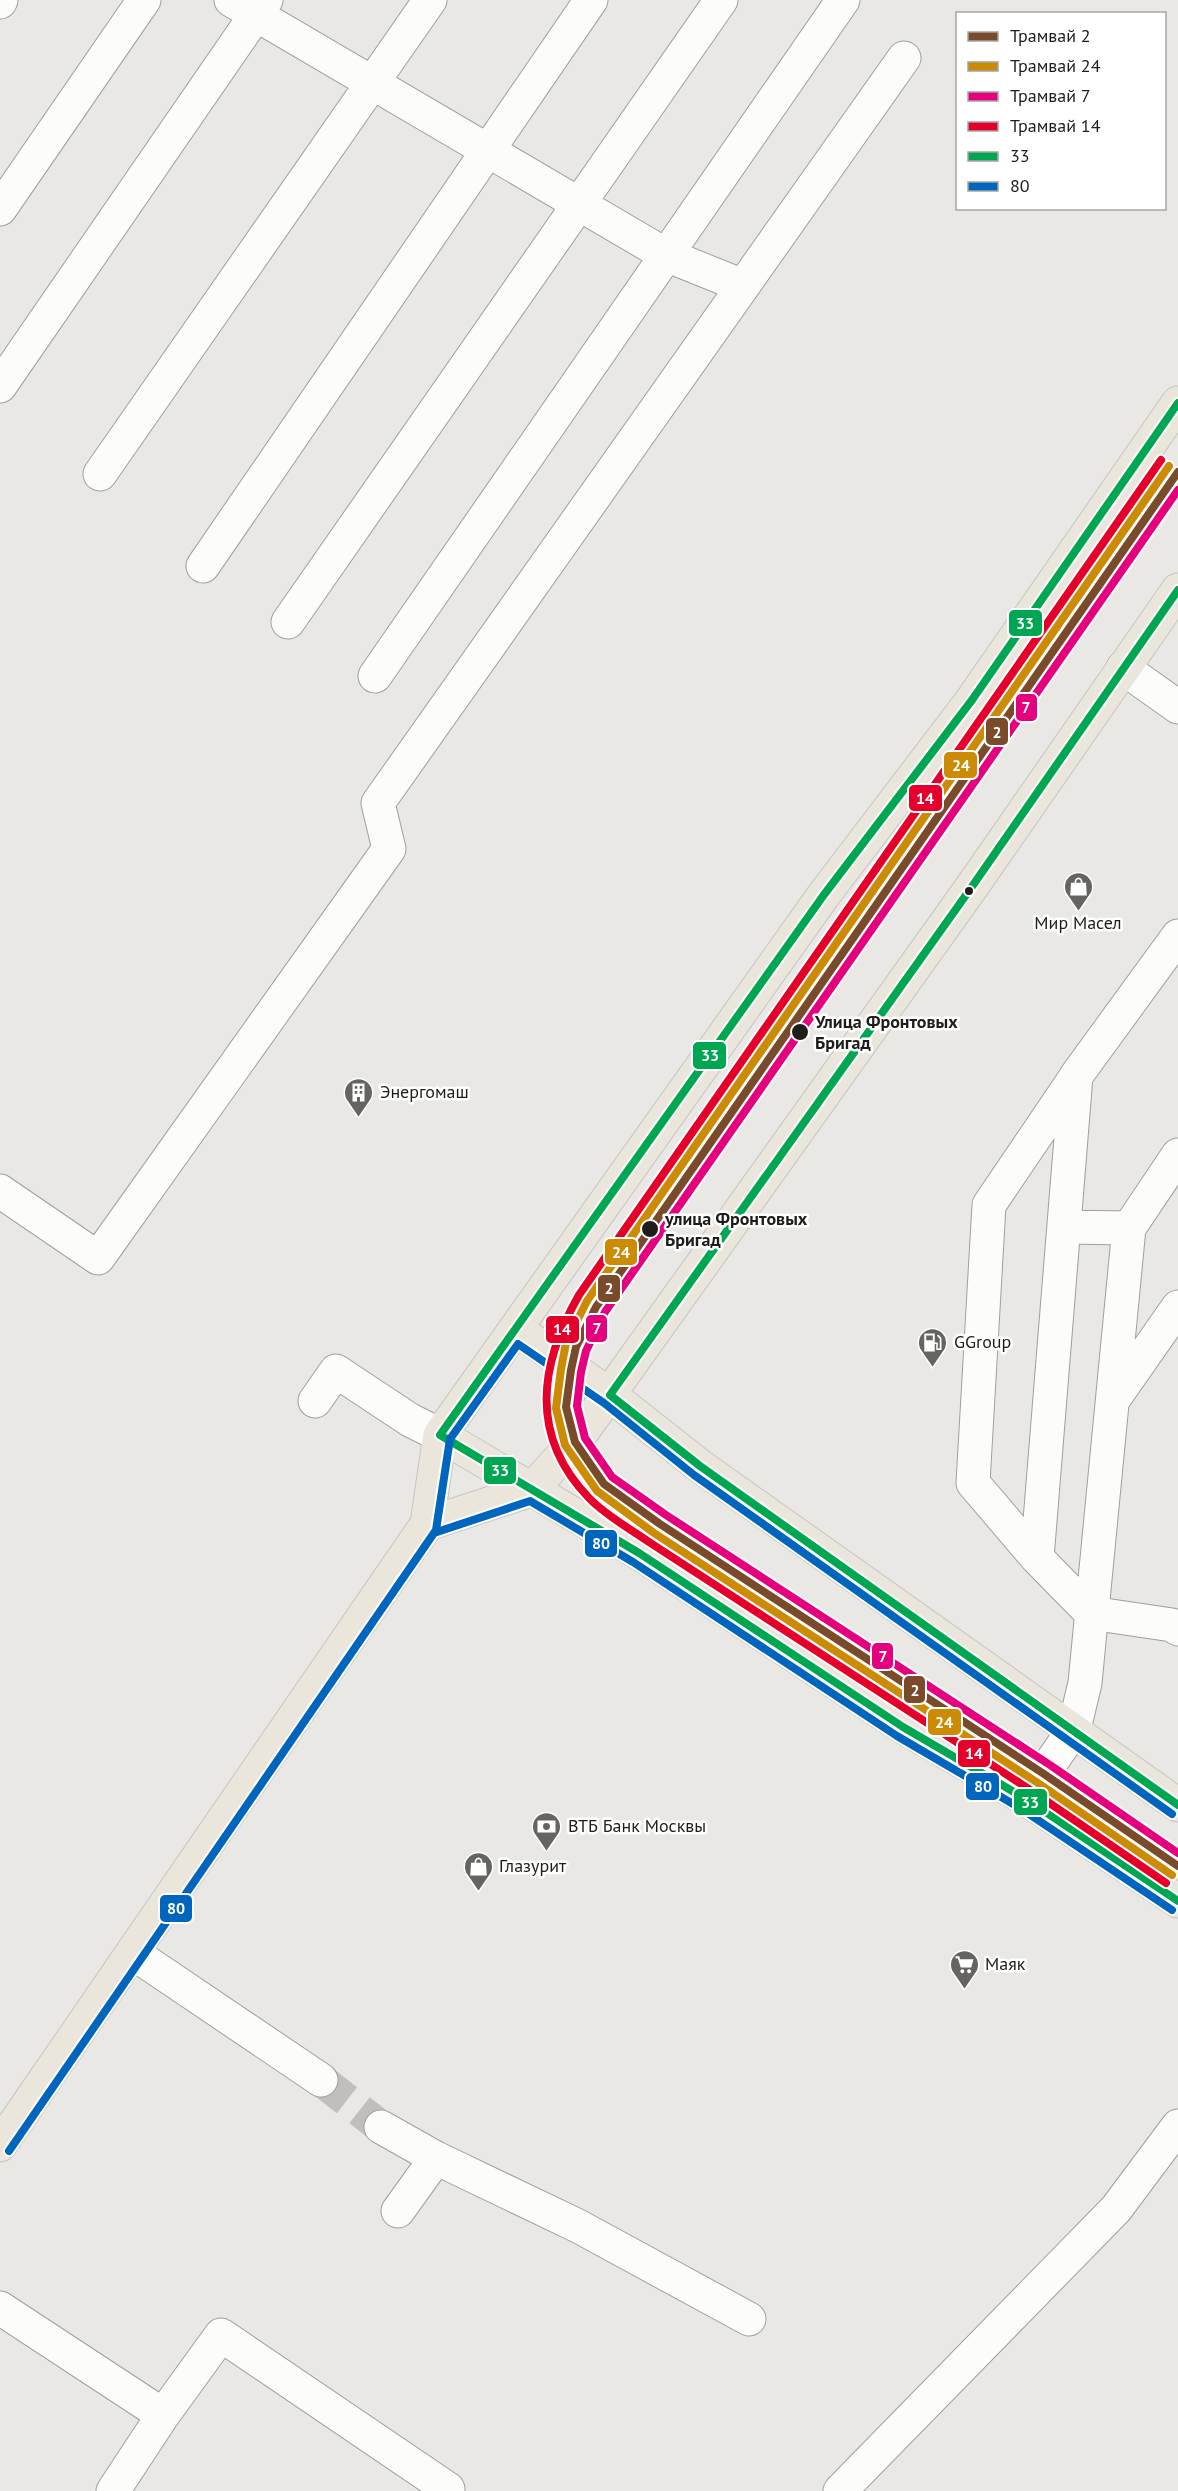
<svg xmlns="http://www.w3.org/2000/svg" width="1178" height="2491" viewBox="0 0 1178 2491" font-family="'PT Sans',sans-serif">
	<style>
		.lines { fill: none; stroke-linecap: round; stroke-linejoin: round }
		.minor-tunnel { stroke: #c1bfbc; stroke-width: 33; stroke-dasharray: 33 16; stroke-linecap: butt }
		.minor-casing { stroke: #a19f9d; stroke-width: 35 }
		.major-casing { stroke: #c6c5c3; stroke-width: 35 }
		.minor { stroke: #fcfcfb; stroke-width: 33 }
		.major { stroke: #eae6dc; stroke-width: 33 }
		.bus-1-casing { stroke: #fff; stroke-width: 12 }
		.bus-2-casing { stroke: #fff; stroke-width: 12 }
		.bus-1 { stroke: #00a651; stroke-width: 8 }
		.bus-2 { stroke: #0065bd; stroke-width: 8 }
		.tram-1-casing { stroke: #fff; stroke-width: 12 }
		.tram-2-casing { stroke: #fff; stroke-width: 12 }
		.tram-3-casing { stroke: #fff; stroke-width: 12 }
		.tram-4-casing { stroke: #fff; stroke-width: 12 }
		.tram-1 { stroke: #7a4b2a; stroke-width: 8 }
		.tram-2 { stroke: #cc8b05; stroke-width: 8 }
		.tram-3 { stroke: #e5007d; stroke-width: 8 }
		.tram-4 { stroke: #e4002b; stroke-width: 8 }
		.bus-dot { fill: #1e1d1a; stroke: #fff; stroke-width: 2 }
		.labels { text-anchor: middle; stroke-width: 5; stroke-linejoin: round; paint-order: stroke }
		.poi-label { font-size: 18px; fill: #1e1d1a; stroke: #fff; text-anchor: start }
		.stop-label { font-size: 18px; font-weight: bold; fill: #1e1d1a; stroke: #fff; text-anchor: start }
		.line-badge { stroke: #fff; stroke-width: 2 }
		.badge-label { font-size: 16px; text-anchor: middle; font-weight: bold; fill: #fff }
	</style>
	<rect width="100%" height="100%" fill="#eae8e5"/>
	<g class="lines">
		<path class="minor-tunnel" d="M 321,2080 L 381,2127"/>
		<defs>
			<path id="minor" d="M 231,0 L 666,255 L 743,286
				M 0,2 L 1,0
				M 0,209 L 144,0
				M 0,386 L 266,0
				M 100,474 L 430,0
				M 203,566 L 591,0
				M 288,622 L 721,0
				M 1123,668 L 1178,707
				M 375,676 L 843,0
				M 1178,936 L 1076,1076 L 1037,1558 L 1091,1613 L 1172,1625 L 1178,1629
				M 0,1191 L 98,1258 L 389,849 L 378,803 L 904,58
				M 1064,1227 L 1129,1228
				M 1113,1400 L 1178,1307
				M 315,1401 L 336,1371 L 410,1420 L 440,1435
				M 1037,1558 L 973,1483 L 989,1205 L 1075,1078
				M 1026,1799 L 1074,1729 L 1085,1683 L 1129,1228 L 1178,1155
				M 133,1953 L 321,2080
				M 381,2127 L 436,2158 L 578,2226 L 749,2319
				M 398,2211 L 436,2158
				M 0,2308 L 163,2415 L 221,2335 L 448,2489
				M 113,2491 L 163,2415
				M 840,2491 L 1116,2209 L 1178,2126"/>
			<path id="major" d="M 516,1329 L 610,1395 L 700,1466 L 1178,1805
				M 440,1435 L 639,1553 L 903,1727 L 1026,1799 L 1178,1901
				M 427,1524 L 531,1490 L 575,1442 L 971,888 L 1178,590
				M 0,2145 L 427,1524 L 440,1435 L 823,896 L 972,700 L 1178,403"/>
		</defs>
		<use href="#minor" class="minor-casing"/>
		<use href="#major" class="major-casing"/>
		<use href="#minor" class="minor"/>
		<use href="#major" class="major"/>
		<defs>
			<path id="bus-1" d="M 1178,403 L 972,700 L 823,896 L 440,1435 L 639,1553 L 903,1727 L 1026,1799 L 1178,1901
				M 1178,590 L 971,888 L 610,1395 L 700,1466 L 1178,1805"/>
			<path id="bus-2" d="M 410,1568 L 434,1533 L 530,1501 L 633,1562 L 897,1736 L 1020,1808 L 1172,1910
				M 9,2151 L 436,1530 L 450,1439 L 518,1344 L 604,1403 L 694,1475 L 1172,1814"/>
		</defs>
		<use href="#bus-1" class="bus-1-casing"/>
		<use href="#bus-2" class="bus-2-casing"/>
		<use href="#bus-1" class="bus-1"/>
		<use href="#bus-2" class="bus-2"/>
		<defs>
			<path id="tram-1" d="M 1178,472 L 596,1307 L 576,1347 L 571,1370 L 566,1407 L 575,1442 L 604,1484 L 660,1524 L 1044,1774 L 1178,1866"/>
			<path id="tram-2" d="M 1169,466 L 587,1301 L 566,1343 L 561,1369 L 556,1408 L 565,1445 L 597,1491 L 654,1533 L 1038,1783 L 1172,1875"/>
			<path id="tram-3" d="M 1178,490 L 605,1312 L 586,1351 L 581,1372 L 577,1406 L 585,1438 L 612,1477 L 666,1515 L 1050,1765 L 1178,1853"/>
			<path id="tram-4" d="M 1161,460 L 579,1295 C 539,1365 529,1436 589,1498 C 605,1515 629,1528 649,1542 L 1032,1791 L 1166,1883"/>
		</defs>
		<use href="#tram-1" class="tram-1-casing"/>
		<use href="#tram-2" class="tram-2-casing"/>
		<use href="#tram-3" class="tram-3-casing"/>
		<use href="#tram-4" class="tram-4-casing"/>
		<use href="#tram-1" class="tram-1"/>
		<use href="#tram-2" class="tram-2"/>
		<use href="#tram-3" class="tram-3"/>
		<use href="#tram-4" class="tram-4"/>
	</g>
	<defs>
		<symbol id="shop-pin" viewBox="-11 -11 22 30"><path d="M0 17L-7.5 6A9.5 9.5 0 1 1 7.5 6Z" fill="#656461" stroke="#fff"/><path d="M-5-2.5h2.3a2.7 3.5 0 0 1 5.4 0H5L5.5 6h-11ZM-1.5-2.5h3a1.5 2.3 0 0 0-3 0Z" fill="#fff"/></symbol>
		<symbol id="building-pin" viewBox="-11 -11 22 30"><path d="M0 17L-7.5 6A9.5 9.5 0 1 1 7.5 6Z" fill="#656461" stroke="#fff"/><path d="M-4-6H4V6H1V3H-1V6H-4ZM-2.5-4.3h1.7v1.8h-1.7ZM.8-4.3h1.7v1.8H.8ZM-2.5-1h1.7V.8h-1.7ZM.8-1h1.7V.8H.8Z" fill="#fff"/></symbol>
		<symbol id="fuel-pin" viewBox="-11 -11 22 30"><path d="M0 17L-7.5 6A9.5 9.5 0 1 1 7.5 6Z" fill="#656461" stroke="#fff"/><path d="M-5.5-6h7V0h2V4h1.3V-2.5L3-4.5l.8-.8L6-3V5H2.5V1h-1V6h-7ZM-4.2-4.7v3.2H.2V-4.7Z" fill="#fff"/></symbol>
		<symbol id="bank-pin" viewBox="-11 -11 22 30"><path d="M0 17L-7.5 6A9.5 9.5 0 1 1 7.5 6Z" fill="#656461" stroke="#fff"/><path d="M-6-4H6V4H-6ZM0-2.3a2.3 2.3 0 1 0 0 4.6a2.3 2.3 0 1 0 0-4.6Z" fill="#fff"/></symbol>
		<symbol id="supermarket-pin" viewBox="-11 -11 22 30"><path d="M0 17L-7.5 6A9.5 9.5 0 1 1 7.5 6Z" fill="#656461" stroke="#fff"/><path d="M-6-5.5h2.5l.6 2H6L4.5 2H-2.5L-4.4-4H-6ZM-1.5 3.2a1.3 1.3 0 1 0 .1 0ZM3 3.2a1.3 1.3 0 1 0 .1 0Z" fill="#fff"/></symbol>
	</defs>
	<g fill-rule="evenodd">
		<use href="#shop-pin" x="1062" y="870" width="33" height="45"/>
		<use href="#building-pin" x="342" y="1076" width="33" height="45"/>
		<use href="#fuel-pin" x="916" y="1326" width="33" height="45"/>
		<use href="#bank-pin" x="530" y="1810" width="33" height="45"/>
		<use href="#shop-pin" x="462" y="1850" width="33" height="45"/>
		<use href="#supermarket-pin" x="948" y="1948" width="33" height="45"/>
	</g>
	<g class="bus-dot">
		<circle cx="969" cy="891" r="5"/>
		<circle cx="800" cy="1032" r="9"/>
		<circle cx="650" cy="1229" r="9"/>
	</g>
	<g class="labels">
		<g class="poi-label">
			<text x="1078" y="929" text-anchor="middle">Мир Масел</text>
			<text x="380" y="1098">Энергомаш</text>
			<text x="954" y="1348">GGroup</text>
			<text x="568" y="1832">ВТБ Банк Москвы</text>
			<text x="499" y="1872">Глазурит</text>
			<text x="985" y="1970">Маяк</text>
		</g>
		<g class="stop-label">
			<text x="815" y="1028">Улица Фронтовых<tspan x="815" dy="21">Бригад</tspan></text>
			<text x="665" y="1225">улица Фронтовых<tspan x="665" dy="21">Бригад</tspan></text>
		</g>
	</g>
	<g class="line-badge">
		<rect x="1008" y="609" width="35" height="28" rx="6" fill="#00a651"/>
		<rect x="1015" y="693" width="23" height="29" rx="6" fill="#e5007d"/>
		<rect x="985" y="717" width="24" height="29" rx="6" fill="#7a4b2a"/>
		<rect x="943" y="751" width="35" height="28" rx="6" fill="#cc8b05"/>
		<rect x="908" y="784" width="35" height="28" rx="6" fill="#e4002b"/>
		<rect x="692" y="1041" width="35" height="29" rx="6" fill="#00a651"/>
		<rect x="604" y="1238" width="34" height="28" rx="6" fill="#cc8b05"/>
		<rect x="597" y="1274" width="24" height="29" rx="6" fill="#7a4b2a"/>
		<rect x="585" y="1314" width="23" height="29" rx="6" fill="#e5007d"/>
		<rect x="545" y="1315" width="35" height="29" rx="6" fill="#e4002b"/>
		<rect x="483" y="1456" width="34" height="29" rx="6" fill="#00a651"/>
		<rect x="584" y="1529" width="34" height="29" rx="6" fill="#0065bd"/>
		<rect x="871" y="1642" width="23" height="28" rx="6" fill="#e5007d"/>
		<rect x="903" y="1675" width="23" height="29" rx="6" fill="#7a4b2a"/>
		<rect x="927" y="1708" width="35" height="28" rx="6" fill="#cc8b05"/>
		<rect x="957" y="1739" width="34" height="29" rx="6" fill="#e4002b"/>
		<rect x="965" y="1772" width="35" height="29" rx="6" fill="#0065bd"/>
		<rect x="1013" y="1788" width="35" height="28" rx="6" fill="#00a651"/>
		<rect x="159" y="1894" width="34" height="29" rx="6" fill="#0065bd"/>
	</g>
	<g class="badge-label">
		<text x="1025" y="629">33</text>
		<text x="1026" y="713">7</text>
		<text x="997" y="738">2</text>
		<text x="961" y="771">24</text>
		<text x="925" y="804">14</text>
		<text x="710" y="1061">33</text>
		<text x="621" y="1258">24</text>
		<text x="609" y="1294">2</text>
		<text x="597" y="1334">7</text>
		<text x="562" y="1335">14</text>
		<text x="500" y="1476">33</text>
		<text x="601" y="1549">80</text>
		<text x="883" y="1662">7</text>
		<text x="915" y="1696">2</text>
		<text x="944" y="1728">24</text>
		<text x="974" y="1759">14</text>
		<text x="983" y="1792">80</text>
		<text x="1030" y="1808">33</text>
		<text x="176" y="1914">80</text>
	</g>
	<rect x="956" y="12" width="210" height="198" fill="#ffffff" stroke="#a5a5a3" stroke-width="1.5"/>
	<rect x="968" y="32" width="30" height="9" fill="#7a4b2a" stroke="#a5a5a3" stroke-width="1.5"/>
	<text x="1010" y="42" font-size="18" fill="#1e1d1a">Трамвай 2</text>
	<rect x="968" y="62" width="30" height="9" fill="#cc8b05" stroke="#a5a5a3" stroke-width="1.5"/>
	<text x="1010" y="72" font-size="18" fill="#1e1d1a">Трамвай 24</text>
	<rect x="968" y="92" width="30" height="9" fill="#e5007d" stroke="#a5a5a3" stroke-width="1.5"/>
	<text x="1010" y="102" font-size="18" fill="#1e1d1a">Трамвай 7</text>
	<rect x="968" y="122" width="30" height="9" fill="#e4002b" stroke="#a5a5a3" stroke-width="1.5"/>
	<text x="1010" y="132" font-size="18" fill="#1e1d1a">Трамвай 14</text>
	<rect x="968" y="152" width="30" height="9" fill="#00a651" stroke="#a5a5a3" stroke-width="1.5"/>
	<text x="1010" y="162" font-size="18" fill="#1e1d1a">33</text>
	<rect x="968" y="182" width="30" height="9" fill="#0065bd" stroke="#a5a5a3" stroke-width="1.5"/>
	<text x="1010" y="192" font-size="18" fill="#1e1d1a">80</text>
</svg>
